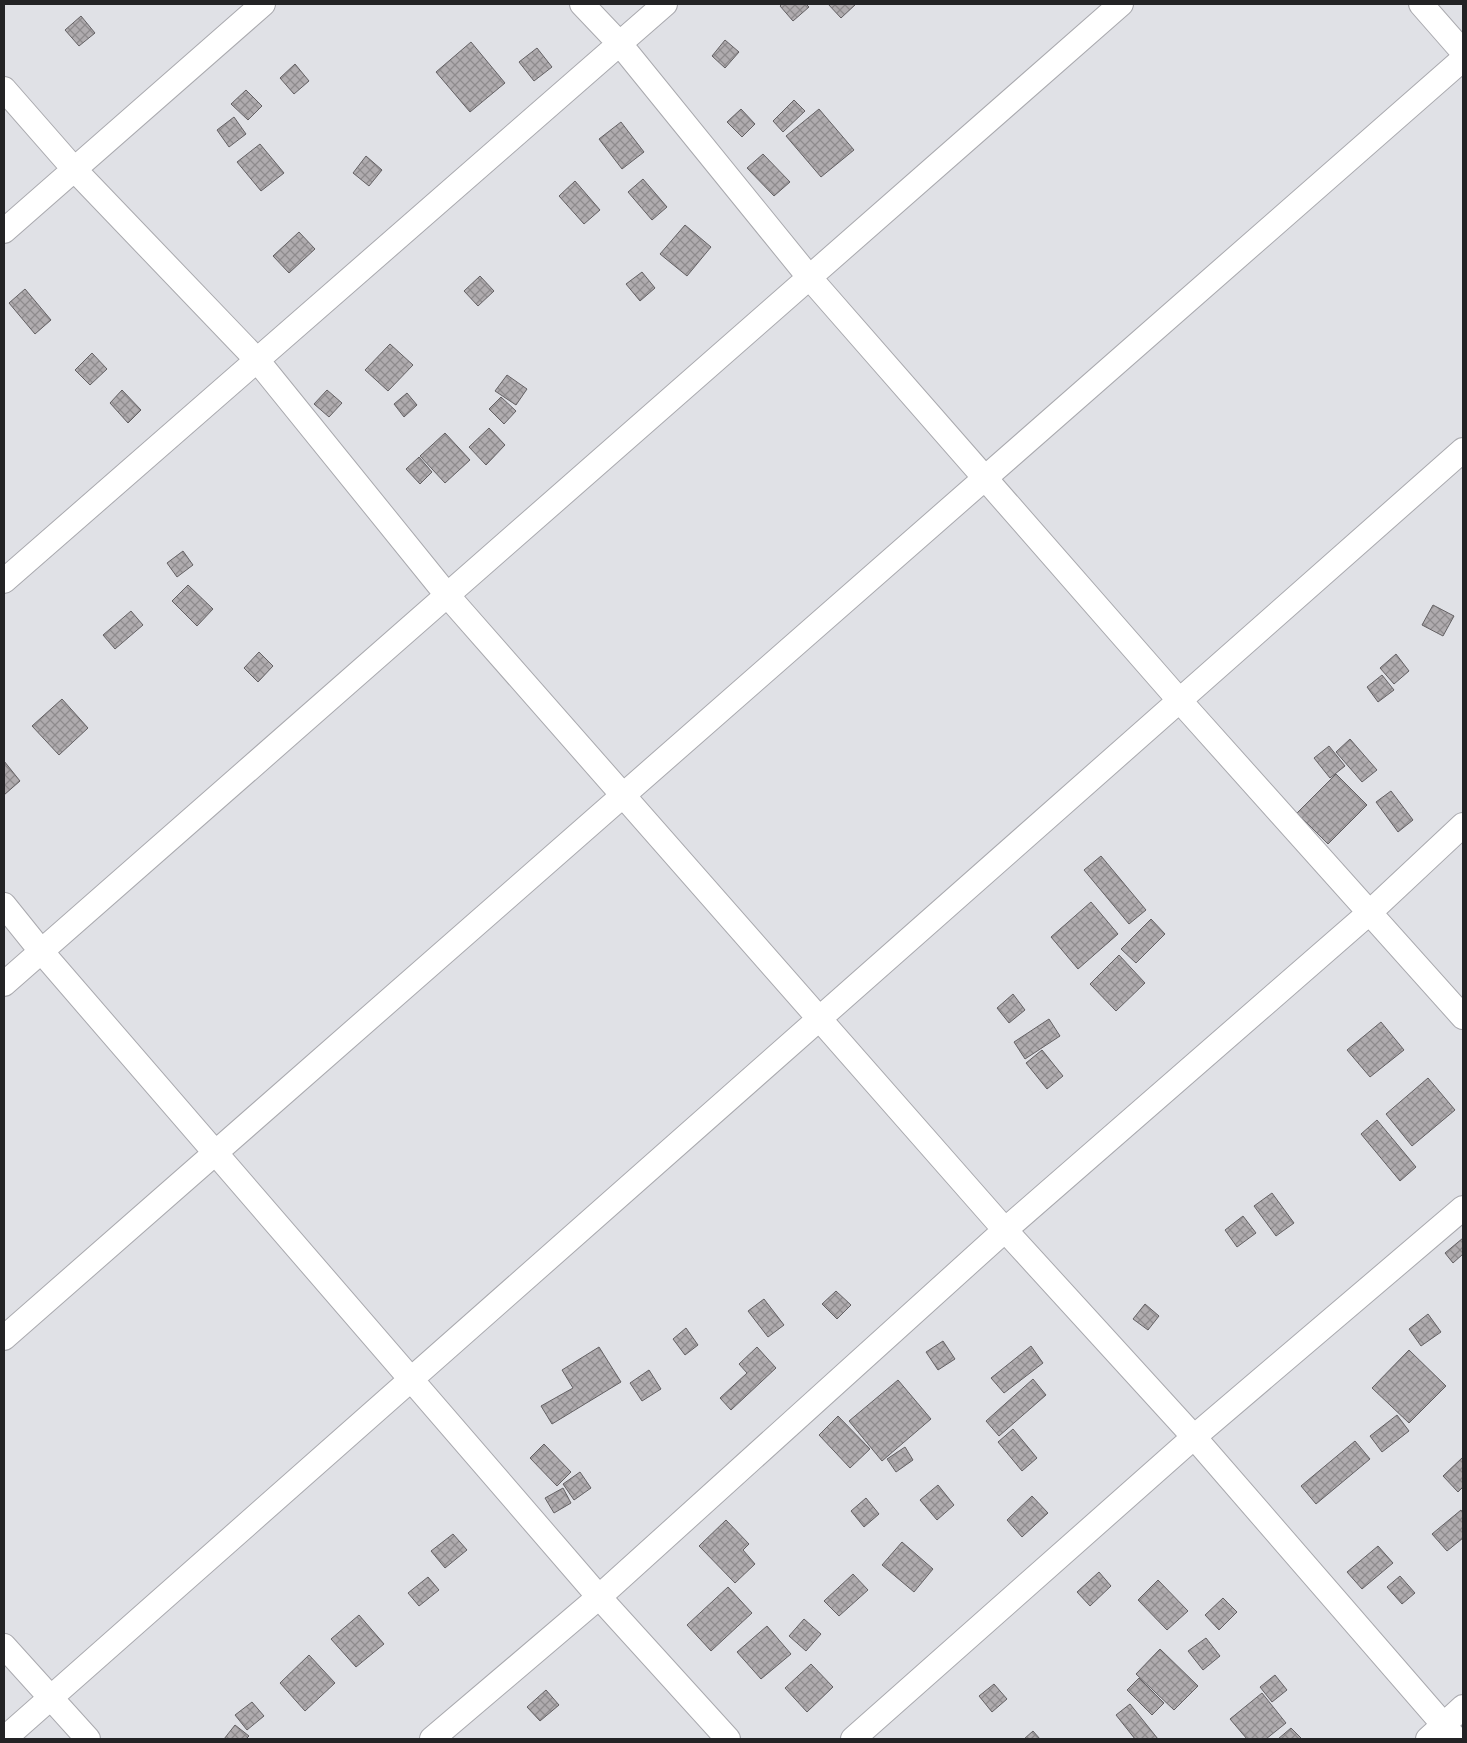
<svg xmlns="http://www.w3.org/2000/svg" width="1467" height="1743" viewBox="0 0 1467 1743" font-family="'DejaVu Sans',sans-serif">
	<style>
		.building { fill: url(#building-cross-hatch); stroke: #646164 }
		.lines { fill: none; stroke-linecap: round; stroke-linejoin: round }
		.minor-casing { stroke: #a9a9ae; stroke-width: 26 }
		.minor { stroke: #fff; stroke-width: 24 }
	</style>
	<defs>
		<pattern id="building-cross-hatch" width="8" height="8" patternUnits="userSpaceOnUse" patternTransform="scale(1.25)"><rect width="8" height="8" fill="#afabae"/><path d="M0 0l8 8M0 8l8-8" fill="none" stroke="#8e8b8d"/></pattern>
	</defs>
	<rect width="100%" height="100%" fill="#e0e1e6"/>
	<path class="building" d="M 782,4 L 806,4 L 809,7 L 793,21 L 780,6 Z
		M 828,4 L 856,4 L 841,18 Z
		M 81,16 L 95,33 L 79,46 L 65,30 Z
		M 725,40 L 739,52 L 725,68 L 712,56 Z
		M 471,42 L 505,83 L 470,112 L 436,72 Z
		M 537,48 L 552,67 L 534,81 L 519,62 Z
		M 295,64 L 309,81 L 294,94 L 280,78 Z
		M 246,90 L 262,106 L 248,120 L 231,104 Z
		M 794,100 L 805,111 L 783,132 L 773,121 Z
		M 741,109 L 755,124 L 742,137 L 727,122 Z
		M 819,109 L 854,150 L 821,177 L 786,136 Z
		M 234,117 L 246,134 L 229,147 L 217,130 Z
		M 621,122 L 644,152 L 622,169 L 599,139 Z
		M 260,144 L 284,173 L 261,191 L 237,162 Z
		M 763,154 L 790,182 L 774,196 L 747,168 Z
		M 366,156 L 382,170 L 369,186 L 353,173 Z
		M 643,179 L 667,207 L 652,220 L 628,192 Z
		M 575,181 L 600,210 L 584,224 L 559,196 Z
		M 685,225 L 711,247 L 687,276 L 660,254 Z
		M 299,232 L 315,249 L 289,273 L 273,256 Z
		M 642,272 L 655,288 L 640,301 L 626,284 Z
		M 480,276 L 494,291 L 478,306 L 464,291 Z
		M 25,289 L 51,320 L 35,334 L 9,303 Z
		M 390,344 L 413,365 L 388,391 L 365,370 Z
		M 92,353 L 107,369 L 90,385 L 75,370 Z
		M 507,375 L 527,389 L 516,405 L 495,391 Z
		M 122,390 L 141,410 L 128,423 L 110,403 Z
		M 327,390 L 342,403 L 329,417 L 314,404 Z
		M 407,393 L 417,405 L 404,417 L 394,404 Z
		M 501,397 L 516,411 L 504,424 L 489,409 Z
		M 489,428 L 505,445 L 486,465 L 469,447 Z
		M 445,433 L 470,460 L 445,483 L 420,456 Z
		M 419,457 L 432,472 L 420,484 L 406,469 Z
		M 183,551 L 193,565 L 177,577 L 167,563 Z
		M 188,585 L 213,609 L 197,626 L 172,601 Z
		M 1433,605 L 1454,616 L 1443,636 L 1422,625 Z
		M 131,611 L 143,625 L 115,649 L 103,635 Z
		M 259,652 L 273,666 L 258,682 L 244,668 Z
		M 1396,654 L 1409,671 L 1394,684 L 1380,668 Z
		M 1382,675 L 1394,690 L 1378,702 L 1367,687 Z
		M 62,699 L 88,728 L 59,755 L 32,726 Z
		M 1350,739 L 1377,770 L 1362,782 L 1336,752 Z
		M 1329,746 L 1345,766 L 1330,778 L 1314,758 Z
		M 4,761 L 20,781 L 4,795 Z
		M 1336,774 L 1367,805 L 1328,844 L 1297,813 Z
		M 1391,791 L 1413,820 L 1398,832 L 1376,802 Z
		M 1101,856 L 1146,910 L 1129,924 L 1084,870 Z
		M 1091,902 L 1118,934 L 1078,969 L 1051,937 Z
		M 1151,919 L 1165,934 L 1136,963 L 1121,949 Z
		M 1119,955 L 1145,983 L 1116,1011 L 1090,984 Z
		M 1013,994 L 1025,1010 L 1009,1023 L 997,1008 Z
		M 1049,1019 L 1060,1036 L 1025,1059 L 1014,1042 Z
		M 1381,1022 L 1404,1050 L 1370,1077 L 1347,1050 Z
		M 1042,1050 L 1063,1076 L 1047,1089 L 1026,1063 Z
		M 1428,1078 L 1455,1110 L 1412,1146 L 1386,1114 Z
		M 1377,1120 L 1416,1167 L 1400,1181 L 1361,1134 Z
		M 1272,1193 L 1294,1223 L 1276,1236 L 1254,1206 Z
		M 1243,1216 L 1256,1233 L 1237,1247 L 1225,1230 Z
		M 1463,1238 L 1463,1254 L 1453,1263 L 1445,1253 Z
		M 836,1291 L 851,1305 L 837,1319 L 822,1304 Z
		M 764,1299 L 784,1325 L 768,1337 L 748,1311 Z
		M 1145,1304 L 1159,1316 L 1148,1330 L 1133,1319 Z
		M 1428,1314 L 1441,1332 L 1421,1346 L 1409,1329 Z
		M 686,1328 L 698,1345 L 685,1355 L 673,1339 Z
		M 943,1341 L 955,1359 L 938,1370 L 926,1352 Z
		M 1031,1346 L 1043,1363 L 1004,1393 L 991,1378 Z
		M 599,1347 L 621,1382 L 552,1424 L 541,1406 L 573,1388 L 562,1370 Z
		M 757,1347 L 776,1368 L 731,1410 L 720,1398 L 747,1373 L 739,1364 Z
		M 1409,1350 L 1446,1386 L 1409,1423 L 1372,1388 Z
		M 649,1370 L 661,1389 L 642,1401 L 630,1383 Z
		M 1033,1379 L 1046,1395 L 999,1436 L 986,1421 Z
		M 898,1380 L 931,1419 L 882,1461 L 849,1421 Z
		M 1397,1415 L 1409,1431 L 1382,1452 L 1370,1436 Z
		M 838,1416 L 870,1449 L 850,1468 L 819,1435 Z
		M 1013,1429 L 1037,1458 L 1022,1471 L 998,1442 Z
		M 1355,1441 L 1370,1459 L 1316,1504 L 1301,1486 Z
		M 544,1444 L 571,1472 L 557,1486 L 530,1458 Z
		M 905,1447 L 913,1460 L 896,1472 L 887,1459 Z
		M 1463,1457 L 1463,1487 L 1458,1492 L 1443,1476 Z
		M 580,1472 L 591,1488 L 574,1500 L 563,1484 Z
		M 938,1485 L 954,1505 L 937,1520 L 920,1500 Z
		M 563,1488 L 571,1503 L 554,1513 L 545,1498 Z
		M 1032,1496 L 1048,1513 L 1022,1537 L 1007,1520 Z
		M 866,1498 L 879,1514 L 864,1527 L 851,1511 Z
		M 1461,1510 L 1463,1513 L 1463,1538 L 1447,1551 L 1432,1534 Z
		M 726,1520 L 749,1544 L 743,1550 L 755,1564 L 735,1583 L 699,1546 Z
		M 453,1534 L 467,1550 L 445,1568 L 431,1551 Z
		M 902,1542 L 933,1569 L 914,1592 L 882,1565 Z
		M 1378,1546 L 1393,1563 L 1362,1589 L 1347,1572 Z
		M 1099,1572 L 1111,1586 L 1090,1606 L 1077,1592 Z
		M 853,1574 L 868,1590 L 839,1616 L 824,1601 Z
		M 1400,1576 L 1415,1593 L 1402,1604 L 1387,1587 Z
		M 428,1577 L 439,1590 L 419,1606 L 408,1593 Z
		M 1158,1580 L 1188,1611 L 1167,1630 L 1138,1600 Z
		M 728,1587 L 752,1613 L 711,1651 L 687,1625 Z
		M 1223,1598 L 1237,1612 L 1219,1630 L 1205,1615 Z
		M 359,1615 L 384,1644 L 356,1667 L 331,1639 Z
		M 804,1619 L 821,1634 L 806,1651 L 789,1636 Z
		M 767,1626 L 791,1654 L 761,1679 L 737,1652 Z
		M 1206,1638 L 1220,1656 L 1203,1670 L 1188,1651 Z
		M 1160,1649 L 1198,1686 L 1174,1710 L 1136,1674 Z
		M 309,1655 L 335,1683 L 305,1711 L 280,1683 Z
		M 811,1664 L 833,1687 L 807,1712 L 785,1688 Z
		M 1275,1675 L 1287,1690 L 1272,1702 L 1260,1687 Z
		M 1139,1678 L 1164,1703 L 1152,1715 L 1127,1690 Z
		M 994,1684 L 1007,1699 L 992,1712 L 979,1696 Z
		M 546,1690 L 559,1705 L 540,1721 L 527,1707 Z
		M 1262,1693 L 1286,1723 L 1266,1739 L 1247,1739 L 1230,1719 Z
		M 252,1702 L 264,1716 L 247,1730 L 235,1715 Z
		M 1130,1704 L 1158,1739 L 1135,1739 L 1116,1715 Z
		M 235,1725 L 249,1736 L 246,1739 L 224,1739 Z
		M 1291,1728 L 1302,1739 L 1278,1739 Z
		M 1033,1731 L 1040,1739 L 1024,1739 Z"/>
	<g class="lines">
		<defs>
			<path id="minor" d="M 582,4 L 620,44 L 809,277 L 1180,701 L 1463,1017
				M 1421,4 L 1463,52
				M 4,89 L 74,169 L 257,360 L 447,595 L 1005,1230 L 1194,1437 L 1456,1739
				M 4,231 L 263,4
				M 4,581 L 665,4
				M 4,905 L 41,951 L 599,1597 L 728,1739
				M 4,984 L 1121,4
				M 4,1338 L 1463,59
				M 4,1646 L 88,1739
				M 4,1739 L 1463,450
				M 432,1739 L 599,1597 L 1005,1230 L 1369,913 L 1463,825
				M 853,1739 L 1194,1437 L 1463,1208
				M 1428,1739 L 1463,1707"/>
		</defs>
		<use href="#minor" class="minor-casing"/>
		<use href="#minor" class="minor"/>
	</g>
	<rect width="1467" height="1743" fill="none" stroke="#232325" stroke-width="10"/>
</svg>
